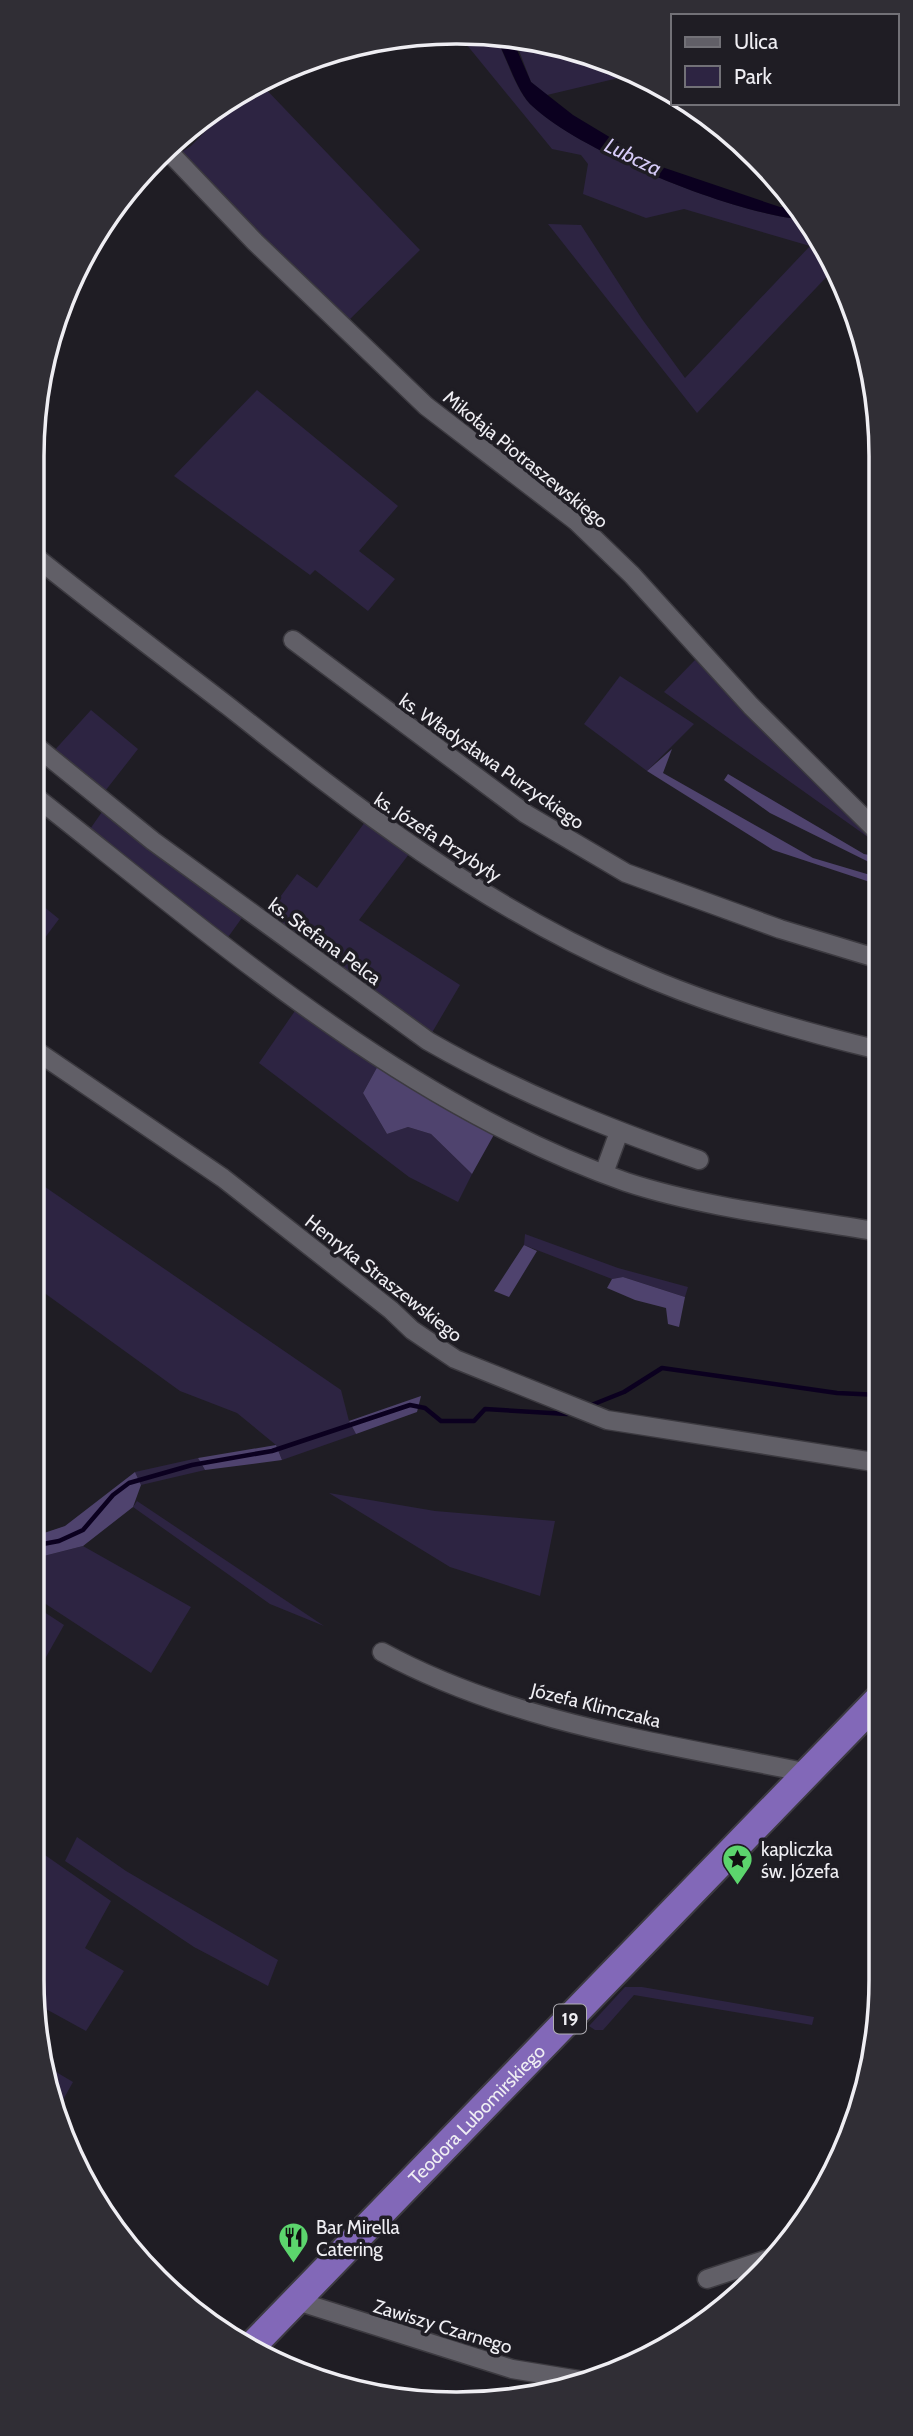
<svg xmlns="http://www.w3.org/2000/svg" width="913" height="2436" viewBox="0 0 913 2436" font-family="Cabin,sans-serif">
	<style>
		.green { fill: #2d2442 }
		.forest { fill: #4f436e }
		.water { fill: #0b001f }
		.lines { fill: none; stroke-linecap: round; stroke-linejoin: round }
		.stream { stroke: #0b001f; stroke-width: 4.5 }
		.minor-casing { stroke: #3c3a40; stroke-width: 21 }
		.trunk-casing { stroke: #3c3a40; stroke-width: 32 }
		.minor { stroke: #615f67; stroke-width: 18 }
		.trunk { stroke: #8268b8; stroke-width: 28 }
		.labels { text-anchor: middle; stroke-width: 7; stroke-linejoin: round; paint-order: stroke }
		.shield { fill: #1f1d24; stroke: #b1afb5; stroke-width: 2 }
		.shield-label { font-size: 18px; font-weight: bold; fill: #efeef3 }
		.street-label { font-size: 19px; fill: #efeef3; stroke: #1f1d24 }
		.poi-label { font-size: 19px; fill: #efeef3; stroke: #1f1d24; text-anchor: start }
		.water-label { font-size: 21px; font-style: italic; fill: #d6cbf7; stroke: #1f1d24 }
		.rim { fill: none; stroke: #efeef3; stroke-width: 3.5 }
	</style>
	<rect width="100%" height="100%" fill="#1f1d24"/>
	<path class="green" d="M 462,39 L 498,42 C 507,60 516,89 530,104 C 582,153 734,214 805,220 L 836,267 L 697,413 L 548,224 L 581,225 L 642,319 L 685,378 L 810,246 L 684,209 L 646,218 L 583,194 L 588,164 L 581,155 L 552,149 Z
		M 534,44 L 567,46 L 631,75 L 547,95 L 531,82 L 518,48 Z
		M 260,83 L 420,250 L 346,323 L 177,155 L 191,146 L 249,87 Z
		M 257,390 L 398,506 L 359,551 L 395,579 L 368,611 L 315,570 L 310,575 L 174,476 Z
		M 695,660 L 879,841 L 879,845 L 664,692 Z
		M 620,676 L 694,724 L 647,771 L 584,724 Z
		M 91,710 L 138,749 L 102,795 L 52,753 Z
		M 104,809 L 244,915 L 226,940 L 88,832 Z
		M 365,822 L 409,854 L 359,920 L 460,985 L 430,1036 L 264,919 L 297,874 L 317,888 Z
		M 32,897 L 59,919 L 32,955 Z
		M 299,1005 L 380,1062 L 363,1093 L 387,1134 L 408,1127 L 431,1134 L 472,1174 L 458,1202 L 409,1177 L 259,1063 Z
		M 32,1178 L 341,1390 L 349,1421 L 356,1434 L 282,1460 L 276,1445 L 237,1413 L 180,1391 L 32,1284 Z
		M 525,1234 L 618,1268 L 688,1287 L 685,1297 L 623,1277 L 612,1279 L 524,1245 Z
		M 198,1458 L 205,1470 L 141,1485 L 135,1472 Z
		M 329,1493 L 435,1511 L 555,1521 L 540,1596 L 450,1567 Z
		M 137,1501 L 324,1626 L 270,1604 L 133,1507 Z
		M 83,1546 L 191,1607 L 151,1673 L 32,1595 L 32,1559 Z
		M 32,1604 L 64,1625 L 32,1682 Z
		M 77,1837 L 126,1871 L 278,1960 L 268,1986 L 194,1947 L 65,1861 Z
		M 32,1846 L 111,1901 L 85,1948 L 124,1971 L 86,2031 L 35,2003 L 32,1979 Z
		M 625,1987 L 642,1987 L 814,2017 L 812,2025 L 634,1995 L 603,2030 L 595,2030 L 589,2026 Z
		M 46,2066 L 73,2082 L 54,2116 Z"/>
	<path class="forest" d="M 672,749 L 663,773 L 813,858 L 877,877 L 876,884 L 773,850 L 647,771 Z
		M 728,774 L 864,854 L 879,857 L 879,867 L 770,813 L 724,780 Z
		M 380,1062 L 496,1131 L 472,1174 L 431,1134 L 408,1127 L 387,1134 L 363,1093 Z
		M 524,1245 L 537,1251 L 509,1297 L 494,1291 Z
		M 623,1277 L 685,1297 L 679,1327 L 668,1324 L 666,1308 L 635,1300 L 607,1288 L 612,1279 Z
		M 421,1396 L 417,1412 L 356,1434 L 349,1421 Z
		M 276,1445 L 282,1460 L 205,1470 L 198,1458 Z
		M 135,1472 L 141,1485 L 133,1507 L 83,1546 L 32,1559 L 32,1537 L 65,1526 Z"/>
	<path class="water" d="M 498,42 L 514,43 L 531,82 L 573,115 L 656,165 L 780,207 L 798,208 L 805,220 C 734,214 581,153 530,104 C 516,89 508,60 498,42 Z"/>
	<g class="lines">
		<path class="stream" d="M 589,1406 L 624,1392 L 662,1368 L 837,1393 L 880,1395
			M 32,1546 L 59,1541 L 83,1530 L 113,1495 L 129,1483 L 192,1465 L 272,1451 L 410,1405 L 425,1408 L 441,1421 L 474,1421 L 485,1409 L 567,1414"/>
		<defs>
			<path id="minor" d="M 170,153 L 255,242 L 426,406 L 576,521 L 632,575 L 751,706 L 879,833
				M 32,554 C 96,606 162,655 228,706 C 357,808 480,905 633,971 C 711,1006 796,1030 879,1050
				M 293,640 L 526,814 L 626,873 L 780,929 L 879,959
				M 32,743 L 153,841 L 428,1041 C 515,1091 604,1127 699,1160
				M 32,794 C 214,937 404,1105 626,1182 C 705,1208 798,1218 880,1232
				M 32,1048 L 223,1178 L 391,1310 L 412,1330 L 455,1359 L 607,1420 L 880,1463
				M 604,1173 L 619,1132
				M 382,1652 C 513,1723 664,1743 808,1773
				M 707,2279 L 774,2257
				M 297,2301 L 512,2369 L 579,2380"/>
			<g id="trunk">
				<path id="s1" d="M 249,2349 L 881,1697"/>
			</g>
		</defs>
		<use href="#minor" class="minor-casing"/>
		<use href="#trunk" class="trunk-casing"/>
		<use href="#minor" class="minor"/>
		<use href="#trunk" class="trunk"/>
	</g>
	<defs>
		<symbol id="sight-pin" viewBox="-11 -11 22 30"><path d="M0 17L-7.5 6A9.5 9.5 0 1 1 7.5 6Z" fill="#5cd56d" stroke="#1f1d24"/><path d="M0-6L1.8-2.2L6-1.7L2.9 1.2L3.7 5.4L0 3.3L-3.7 5.4L-2.9 1.2L-6-1.7L-1.8-2.2Z" fill="#111"/></symbol>
		<symbol id="restaurant-pin" viewBox="-11 -11 22 30"><path d="M0 17L-7.5 6A9.5 9.5 0 1 1 7.5 6Z" fill="#5cd56d" stroke="#1f1d24"/><path d="M-5-6h1v4h1v-4h1v4h1v-4h1v5L-1.5 .5V6h-2V.5L-5-1ZM5-6V6H3V1.5H1.5Q1.5-4 5-6Z" fill="#111"/></symbol>
	</defs>
	<g fill-rule="evenodd">
		<use href="#sight-pin" x="720" y="1842" width="35" height="47"/>
		<use href="#restaurant-pin" x="276" y="2220" width="35" height="47"/>
	</g>
	<g class="labels">
		<rect class="shield" x="554" y="2004.5" width="32" height="29" rx="5"/>
		<g class="shield-label">
			<text x="570" y="2025">19</text>
		</g>
		<g class="street-label">
			<text transform="translate(526 459) rotate(39)" y="7">Mikołaja Piotraszewskiego</text>
			<text transform="translate(492 761) rotate(35)" y="7">ks. Władysława Purzyckiego</text>
			<text transform="translate(438 837) rotate(33)" y="7">ks. Józefa Przybyły</text>
			<text transform="translate(325 941) rotate(36)" y="7">ks. Stefana Pelca</text>
			<text transform="translate(384 1278) rotate(38)" y="7">Henryka Straszewskiego</text>
			<text transform="translate(596 1705) rotate(14)" y="7">Józefa Klimczaka</text>
			<text dy="7" stroke="none"><textPath href="#s1" startOffset="327">Teodora Lubomirskiego</textPath></text>
			<text transform="translate(443 2326) rotate(17)" y="7">Zawiszy Czarnego</text>
		</g>
		<g class="poi-label">
			<text x="761" y="1856">kapliczka<tspan x="761" dy="22">św. Józefa</tspan></text>
			<text x="316" y="2234">Bar Mirella<tspan x="316" dy="22">Catering</tspan></text>
		</g>
		<g class="water-label">
			<text transform="translate(633 157) rotate(26)" y="7">Lubcza</text>
		</g>
	</g>
	<path d="M0 0H913V2436H0ZM456 44H457A412 412 0 0 1 869 456V1980A412 412 0 0 1 457 2392H456A412 412 0 0 1 44 1980V456A412 412 0 0 1 456 44Z" fill="#302e35" fill-rule="evenodd"/>
	<path class="rim" d="M456 44H457A412 412 0 0 1 869 456V1980A412 412 0 0 1 457 2392H456A412 412 0 0 1 44 1980V456A412 412 0 0 1 456 44Z"/>
	<rect x="671" y="14" width="228" height="91" fill="#1f1d24" stroke="#727177" stroke-width="2"/>
	<rect x="685" y="37" width="35" height="10" fill="#615f67" stroke="#727177" stroke-width="2"/>
	<text x="734" y="49" font-size="21" fill="#efeef3">Ulica</text>
	<rect x="685" y="66" width="35" height="21" fill="#2d2442" stroke="#727177" stroke-width="2"/>
	<text x="734" y="84" font-size="21" fill="#efeef3">Park</text>
</svg>
